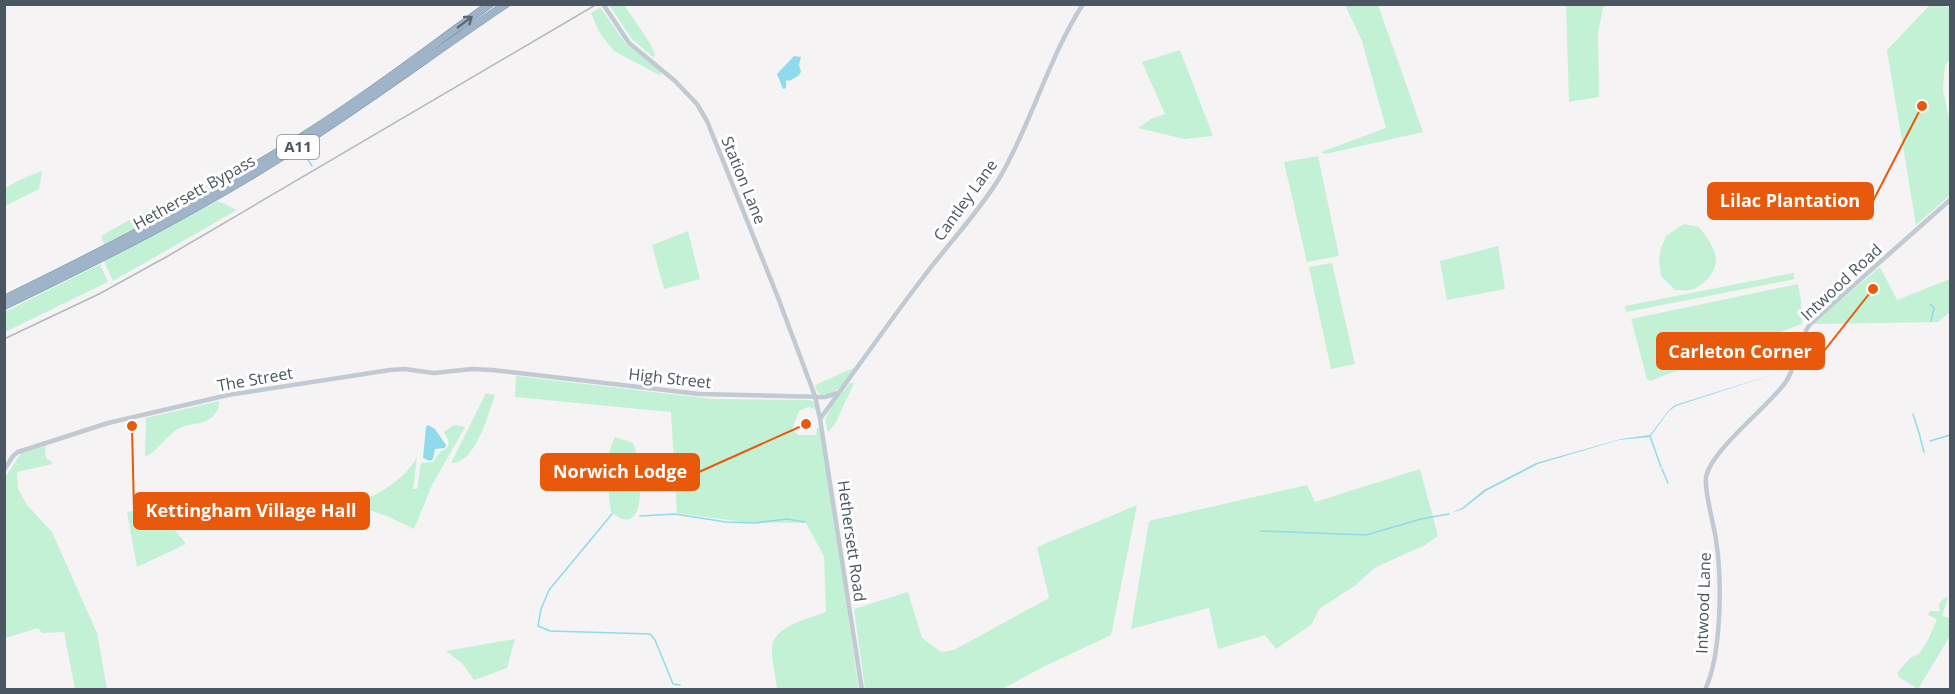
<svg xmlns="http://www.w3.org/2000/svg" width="1955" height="694" viewBox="0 0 1955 694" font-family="'Open Sans',sans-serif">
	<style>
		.green { fill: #c3f1d5 }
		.water { fill: #90daee }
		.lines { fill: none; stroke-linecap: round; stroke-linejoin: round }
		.stream { stroke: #90daee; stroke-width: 1.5 }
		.trunk-casing { stroke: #7690ad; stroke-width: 8 }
		.tertiary { stroke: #c1cad2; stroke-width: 4.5 }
		.trunk { stroke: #9fb4c9; stroke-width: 7 }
		.rail { stroke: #b5b8bd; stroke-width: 1.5 }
		.oneway { stroke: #5b6976 }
		.labels { text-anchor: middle; stroke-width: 6; stroke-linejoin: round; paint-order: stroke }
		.shield { fill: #fff; stroke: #808990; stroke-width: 1.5 }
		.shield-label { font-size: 15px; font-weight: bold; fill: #4a5661 }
		.street-label { font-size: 16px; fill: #4a5661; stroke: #fff }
		.leader { fill: none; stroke: #e8590c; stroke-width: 2 }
		.callout-dot { fill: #e8590c; stroke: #fff; stroke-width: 2 }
		.callout { fill: #e8590c; stroke: #e8590c; stroke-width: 2 }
		.callout-label { font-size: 18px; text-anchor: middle; font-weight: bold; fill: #fff }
	</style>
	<rect width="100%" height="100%" fill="#f5f3f3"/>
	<path class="green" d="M 609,5 L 624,5 L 650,43 L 655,55 L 653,57 L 632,39 Z
		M 1345,5 L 1378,5 L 1423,132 L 1325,154 L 1321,152 L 1386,128 L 1362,41 Z
		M 1566,5 L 1604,5 L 1598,31 L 1599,97 L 1569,102 Z
		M 1930,5 L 1950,7 L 1950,60 L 1945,65 L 1943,89 L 1950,124 L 1950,195 L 1916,225 L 1887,50 Z
		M 600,7 L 626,44 L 660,71 L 661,76 L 614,51 L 599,32 L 591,13 Z
		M 1180,50 L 1213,136 L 1184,139 L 1138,128 L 1151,119 L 1165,114 L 1142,62 Z
		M 1318,156 L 1339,256 L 1307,262 L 1284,162 Z
		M 42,171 L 39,189 L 5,206 L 5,188 L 24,178 Z
		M 229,174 L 229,176 L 190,199 L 104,244 L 101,236 L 138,215 Z
		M 218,201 L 237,210 L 113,281 L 104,261 Z
		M 1684,224 L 1699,227 C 1706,236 1716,249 1716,260 C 1716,272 1705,284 1694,289 C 1688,291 1681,290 1675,290 L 1661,276 L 1659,260 L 1661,248 L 1666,236 Z
		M 688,231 L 700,279 L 664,289 L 652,245 Z
		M 1498,246 L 1505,289 L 1447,300 L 1440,261 Z
		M 1332,263 L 1355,364 L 1331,369 L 1309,267 Z
		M 100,264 L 108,282 L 5,332 L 5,312 Z
		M 1880,267 L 1897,300 L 1950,279 L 1950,312 L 1938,322 L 1812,324 Z
		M 1793,273 L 1795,279 L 1626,312 L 1625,306 Z
		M 1798,284 L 1801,301 L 1802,324 L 1650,381 L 1647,379 L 1631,319 Z
		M 856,367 C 847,380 839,395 821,395 L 817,391 L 815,385 Z
		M 516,376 L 713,399 L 810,400 L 814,402 L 816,409 L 808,407 L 799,411 L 792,429 L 798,435 L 816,435 L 817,428 L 820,428 L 859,689 L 777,689 C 776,676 771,660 772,647 C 774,626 810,618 826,612 L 824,556 L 806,523 L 743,522 L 677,513 L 671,412 L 515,397 Z
		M 850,383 L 854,383 L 835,424 L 828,432 L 825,420 L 832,405 Z
		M 486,393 L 495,395 C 488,415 476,463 451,463 Z
		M 219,401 C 219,407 217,414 211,418 C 202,425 189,423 179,428 C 166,436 159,450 145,457 L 146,418 Z
		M 454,425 L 465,427 L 432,485 L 414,529 L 387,516 L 357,506 L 356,503 C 380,494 404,480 417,457 L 413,489 L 417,489 L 421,463 L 433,462 L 440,452 L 447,448 L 449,442 L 444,432 Z
		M 615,437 L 633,443 C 641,458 651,545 611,512 C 608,487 603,460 615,437 Z
		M 46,446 L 45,453 L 47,459 L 51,461 L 52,464 L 17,472 L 18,489 L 27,505 L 52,532 L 97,633 L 107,689 L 75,689 L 64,632 L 42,633 L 38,628 L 5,638 L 4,479 L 21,453 Z
		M 1420,469 L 1438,536 L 1425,545 L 1374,568 L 1356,585 L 1319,609 L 1312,624 L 1276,649 L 1265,635 L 1218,649 L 1209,608 L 1131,629 L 1149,521 L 1307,485 L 1315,502 Z
		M 1137,505 L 1111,635 L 1043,667 L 1002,689 L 865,689 L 854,609 L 908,592 L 922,638 L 941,652 L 954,650 L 1049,598 L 1037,547 Z
		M 138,510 C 159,511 174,527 186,544 L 137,567 L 127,512 Z
		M 1948,597 L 1942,616 L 1950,618 L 1950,636 L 1918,689 L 1899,677 L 1897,673 L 1910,658 L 1919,654 L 1928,640 L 1937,619 L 1928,615 L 1930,611 L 1940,611 L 1939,604 L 1943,599 Z
		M 515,639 L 507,668 L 474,680 L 462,663 L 446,651 Z"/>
	<path class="water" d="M 794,56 L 801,57 L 799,65 L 801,72 L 798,76 L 789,81 L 786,80 L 786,88 L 783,89 L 777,74 Z
		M 1790,369 L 1676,406 L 1669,411 L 1650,437 L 1619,440 L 1538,464 L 1486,491 L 1463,509 L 1451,513 L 1462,508 L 1484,490 L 1536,463 L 1621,439 L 1650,435 L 1669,410 L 1675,405 Z
		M 428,425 L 435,429 L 446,445 L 445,448 L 435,449 L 433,459 L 430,461 L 423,458 L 426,427 Z"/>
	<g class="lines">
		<path class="stream" d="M 305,155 L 312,166
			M 1930,304 L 1934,308 L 1931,321
			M 1913,414 L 1920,436
			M 1650,436 L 1661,467
			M 1920,437 L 1924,452
			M 1930,441 L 1950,435
			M 1662,469 L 1668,483
			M 612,514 L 549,590 L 541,609 L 538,626 L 550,631 L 650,634 L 655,640 L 673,684 L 680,685
			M 640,516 L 675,514 L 726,522 L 755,523 L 787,519 L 805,522
			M 1261,531 L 1366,535 L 1421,519 L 1449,514"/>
		<defs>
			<path id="trunk" d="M 4,299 C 114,246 221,190 323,123 C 380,86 434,44 490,4
				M 4,306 C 101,259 197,211 288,153 C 363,106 433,53 506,4"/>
		</defs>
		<use href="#trunk" class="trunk-casing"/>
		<path class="tertiary" d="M 603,4 L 629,43 L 675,81 L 697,104 L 707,121 L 777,295 L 815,396 L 820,419 L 862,690
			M 820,419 C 855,371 889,322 925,275 C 949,243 979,212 1000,177 C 1032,122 1048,59 1083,4
			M 4,470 L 13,456 L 18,452 L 108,423 L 228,395 L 390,370 L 404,369 L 434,373 L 472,369 L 492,370 L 699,394 L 825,397 L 838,393
			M 1705,690 C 1722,654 1722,578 1716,540 C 1714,524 1704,492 1706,477 C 1712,449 1767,408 1785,383 C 1798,365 1797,342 1810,324 L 1950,200"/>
		<use href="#trunk" class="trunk"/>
		<path class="rail" d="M 4,339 L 99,294 L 168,256 L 597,4"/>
	</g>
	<defs><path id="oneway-shaft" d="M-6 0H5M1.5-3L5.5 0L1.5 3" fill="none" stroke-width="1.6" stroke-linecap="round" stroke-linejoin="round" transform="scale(1.5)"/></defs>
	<use class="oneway" href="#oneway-shaft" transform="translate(465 22) rotate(-37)"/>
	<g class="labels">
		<rect class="shield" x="277" y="135" width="42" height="24" rx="4.5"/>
		<g class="shield-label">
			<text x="298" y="152">A11</text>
		</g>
		<g class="street-label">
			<text transform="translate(744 180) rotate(68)" y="6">Station Lane</text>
			<text transform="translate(194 192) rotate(-29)" y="6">Hethersett Bypass</text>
			<text transform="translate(965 200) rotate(-54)" y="6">Cantley Lane</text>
			<text transform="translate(1841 282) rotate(-43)" y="6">Intwood Road</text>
			<text transform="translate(670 378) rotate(6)" y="6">High Street</text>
			<text transform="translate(255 379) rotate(-10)" y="6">The Street</text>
			<text transform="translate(852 541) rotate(82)" y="6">Hethersett Road</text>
			<text transform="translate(1703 603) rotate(-88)" y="6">Intwood Lane</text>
		</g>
	</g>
	<path class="leader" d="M1922 106L1873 201M1873 289L1824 351M806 424L699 472M132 426L134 511"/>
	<g class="callout-dot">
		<circle cx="1922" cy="106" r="6"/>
		<circle cx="1873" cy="289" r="6"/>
		<circle cx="806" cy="424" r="6"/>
		<circle cx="132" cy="426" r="6"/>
	</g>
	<g class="callout">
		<rect x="1708" y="183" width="165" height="36" rx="6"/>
		<rect x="1657" y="333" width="167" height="36" rx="6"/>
		<rect x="541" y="454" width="158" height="36" rx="6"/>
		<rect x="134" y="493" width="235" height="36" rx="6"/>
	</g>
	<g class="callout-label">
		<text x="1790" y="207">Lilac Plantation</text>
		<text x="1740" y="358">Carleton Corner</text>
		<text x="620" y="478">Norwich Lodge</text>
		<text x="251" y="517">Kettingham Village Hall</text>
	</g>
	<rect width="1955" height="694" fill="none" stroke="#4a5661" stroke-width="12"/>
</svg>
